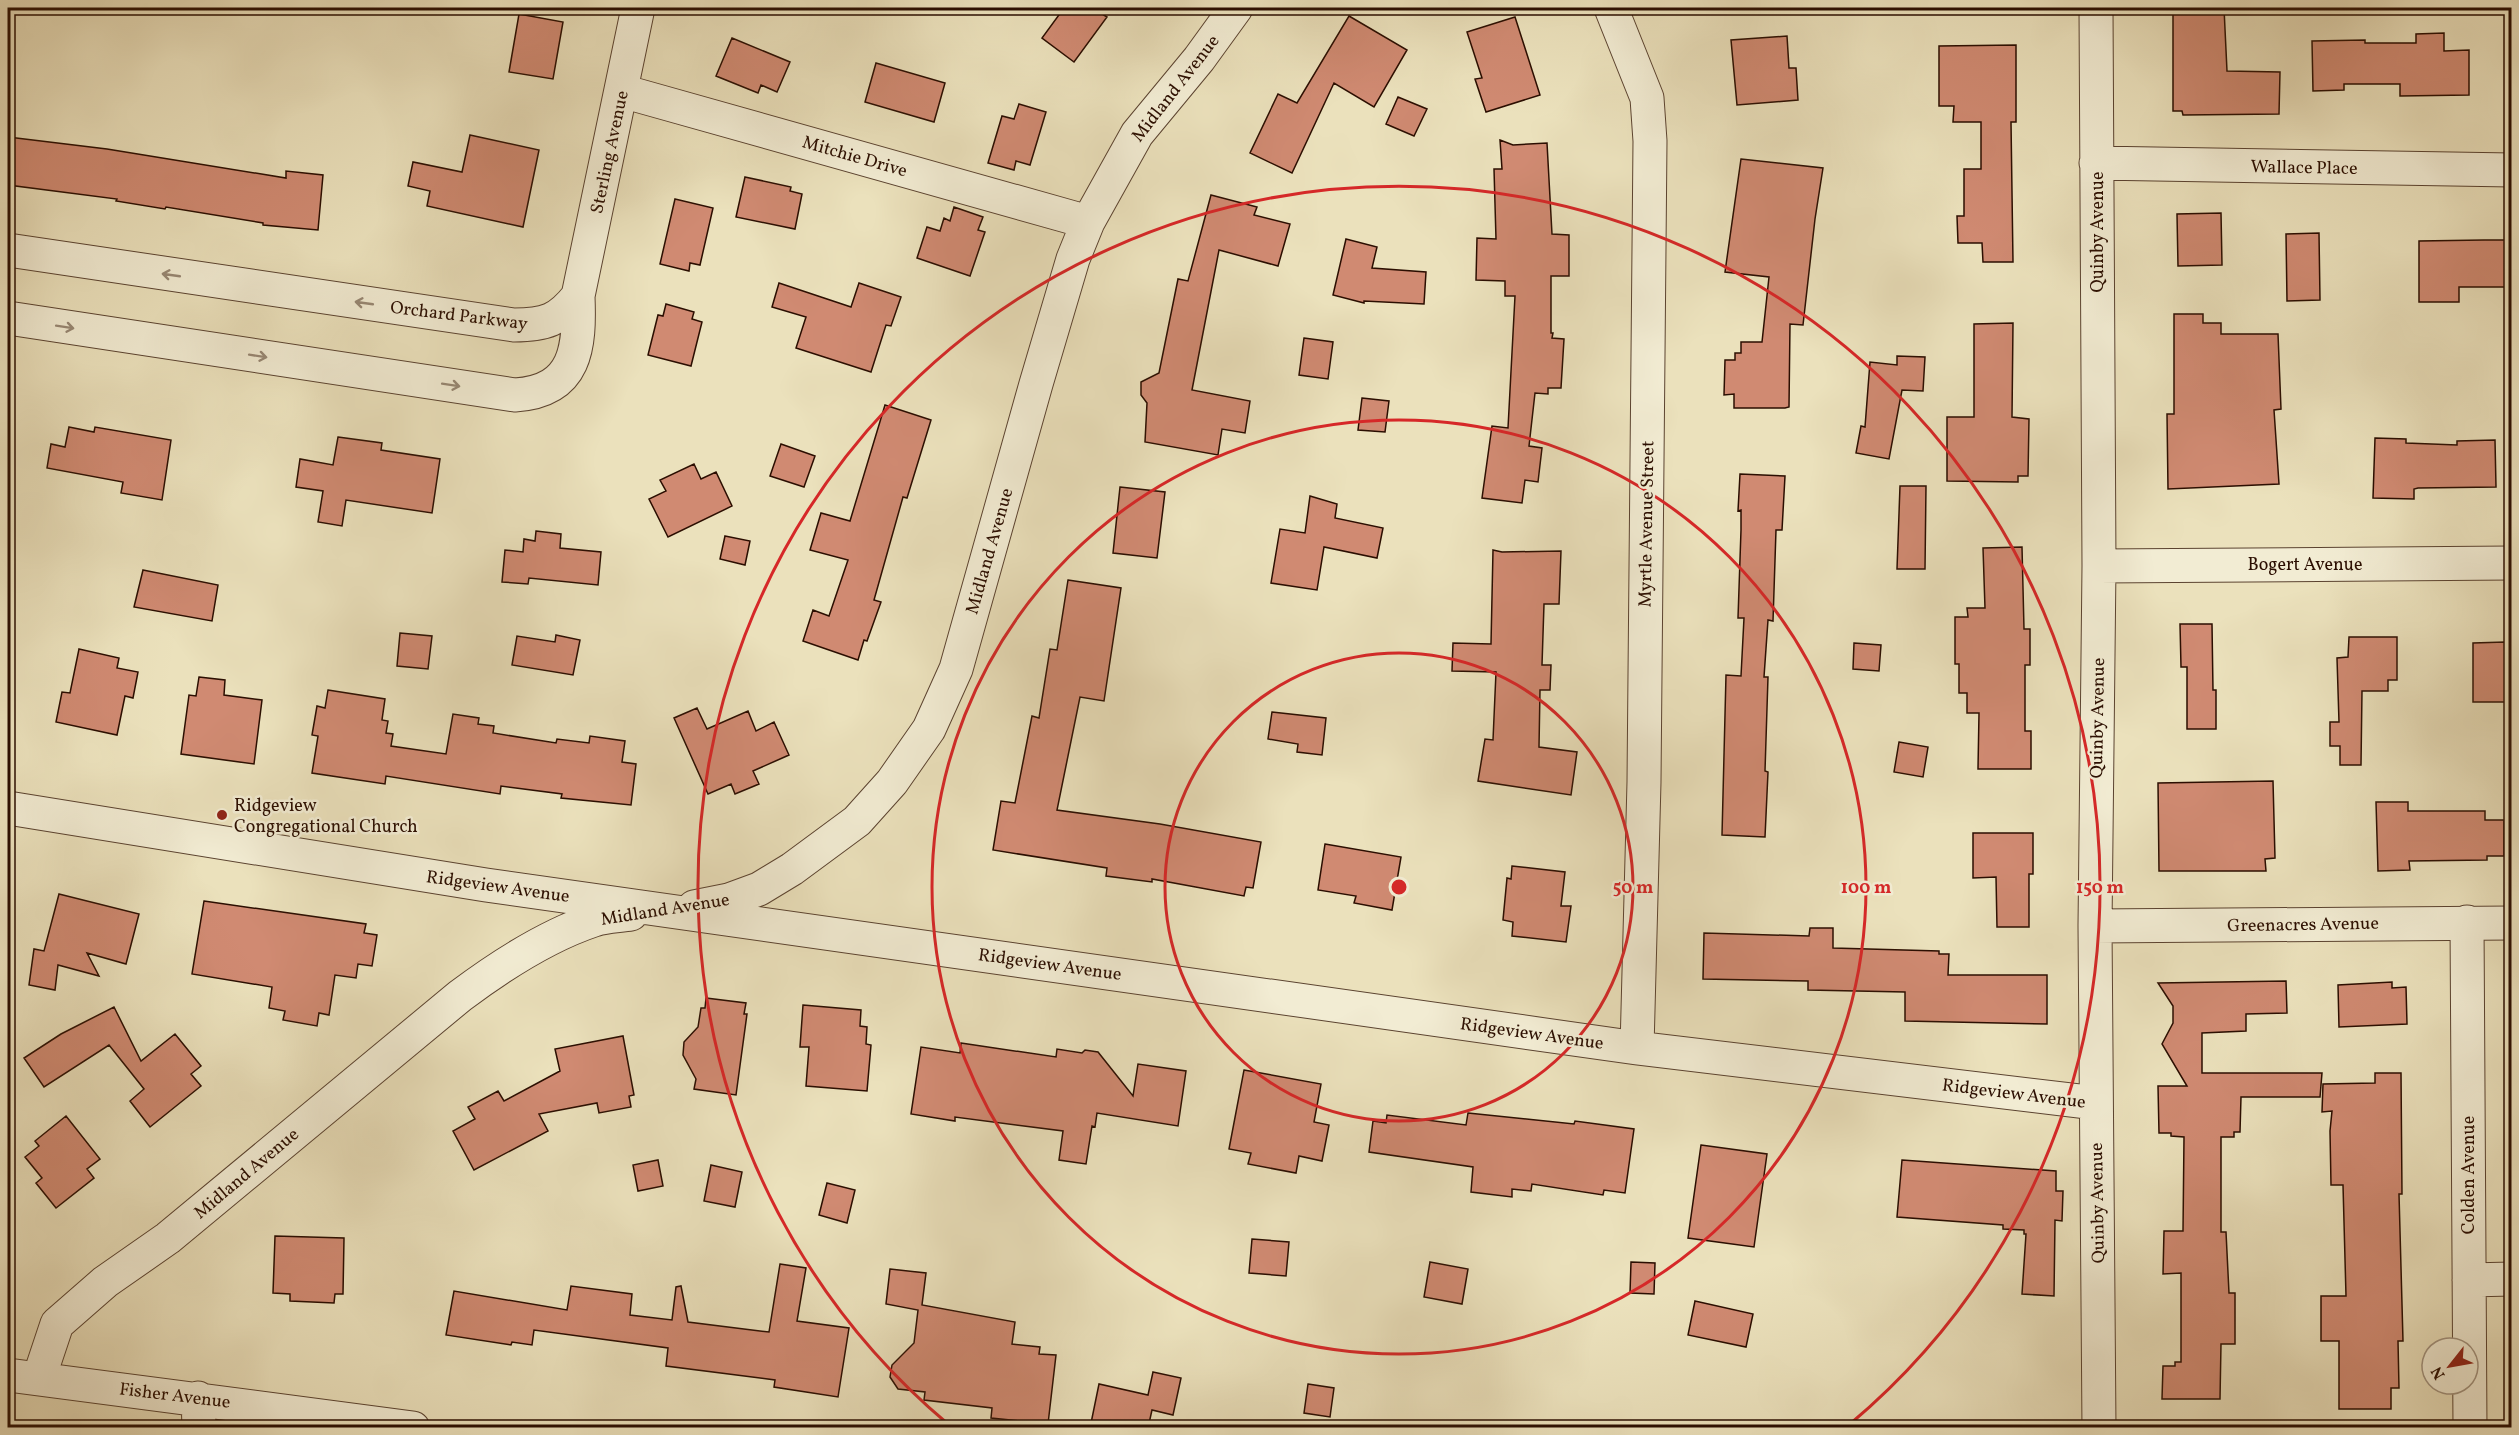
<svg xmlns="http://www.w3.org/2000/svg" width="2519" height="1435" viewBox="0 0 2519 1435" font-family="Vollkorn,serif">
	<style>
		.building { fill: #d08a72; stroke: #2b0e01; stroke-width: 1.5 }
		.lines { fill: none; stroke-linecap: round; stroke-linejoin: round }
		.minor-casing { stroke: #5b4330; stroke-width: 35 }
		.minor { stroke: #f2ecd3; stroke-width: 33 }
		.oneway { stroke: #988874 }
		.ring { fill: none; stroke: #d62828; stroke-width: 3 }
		.poi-dot { fill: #8f2418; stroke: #f2ecd3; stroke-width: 2 }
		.labels { text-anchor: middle; stroke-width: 5; stroke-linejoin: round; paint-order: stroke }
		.street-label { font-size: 18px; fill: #2b0e01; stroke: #f2ecd3 }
		.poi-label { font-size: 18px; fill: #2b0e01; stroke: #f2ecd3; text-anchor: start }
		.centre { fill: #d62828; stroke: #f2ecd3; stroke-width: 3 }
		.ring-label { font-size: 18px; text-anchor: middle; font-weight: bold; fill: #d62828; stroke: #f2ecd3; stroke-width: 5; stroke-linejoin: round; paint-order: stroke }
	</style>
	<rect width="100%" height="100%" fill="#ebe1bc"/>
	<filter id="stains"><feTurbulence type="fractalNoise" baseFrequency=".00333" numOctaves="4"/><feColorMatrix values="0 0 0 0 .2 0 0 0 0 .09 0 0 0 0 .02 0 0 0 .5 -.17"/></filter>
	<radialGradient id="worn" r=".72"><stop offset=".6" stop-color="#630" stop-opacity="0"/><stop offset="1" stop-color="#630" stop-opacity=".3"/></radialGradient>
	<path class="building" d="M 1064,8 L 1093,8 L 1107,17 L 1074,62 L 1042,38 Z
		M 2173,8 L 2224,8 L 2227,71 L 2280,72 L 2279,114 L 2183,115 L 2182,111 L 2173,111 Z
		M 519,14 L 563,22 L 553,79 L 509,72 Z
		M 1349,16 L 1407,50 L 1374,107 L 1334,83 L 1292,173 L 1250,153 L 1278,94 L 1297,103 Z
		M 1515,17 L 1540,95 L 1486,112 L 1475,79 L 1482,78 L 1467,32 Z
		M 2444,33 L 2444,51 L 2469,50 L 2469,95 L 2400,96 L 2400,84 L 2344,84 L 2344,90 L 2313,91 L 2312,41 L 2365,40 L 2365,43 L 2416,43 L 2416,34 Z
		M 1787,36 L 1789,68 L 1796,68 L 1798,100 L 1737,105 L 1731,40 Z
		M 732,38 L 790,62 L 777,92 L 761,85 L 758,93 L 716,76 Z
		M 2016,45 L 2016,122 L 2011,122 L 2013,262 L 1983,262 L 1982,243 L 1958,243 L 1957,216 L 1964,216 L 1964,169 L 1981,169 L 1981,122 L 1953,122 L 1954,106 L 1939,106 L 1939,46 Z
		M 876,63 L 945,83 L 934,122 L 865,102 Z
		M 1398,97 L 1427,109 L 1414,136 L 1386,124 Z
		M 1019,104 L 1046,112 L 1030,165 L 1016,161 L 1014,170 L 988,163 L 1002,116 L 1014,119 Z
		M 470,135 L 539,150 L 523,227 L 427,206 L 430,191 L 408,186 L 413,162 L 462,172 Z
		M 8,137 L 107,149 L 286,178 L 286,171 L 323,175 L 318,230 L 263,225 L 263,223 L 166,207 L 165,209 L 116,201 L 117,199 L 8,185 Z
		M 1500,140 L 1513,145 L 1547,143 L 1552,234 L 1569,235 L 1569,276 L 1551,276 L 1551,333 L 1553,333 L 1552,338 L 1564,339 L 1561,388 L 1548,388 L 1548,394 L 1535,393 L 1529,446 L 1542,448 L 1538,482 L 1525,480 L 1522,503 L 1482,498 L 1492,426 L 1508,428 L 1515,296 L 1505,296 L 1505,281 L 1476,280 L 1477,238 L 1496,239 L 1494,169 L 1502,169 Z
		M 1741,159 L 1823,168 L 1815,219 L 1803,325 L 1790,324 L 1789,407 L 1785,408 L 1734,408 L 1734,394 L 1724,395 L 1725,360 L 1735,360 L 1735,353 L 1741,353 L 1741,342 L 1762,342 L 1769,277 L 1725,272 Z
		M 745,177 L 791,187 L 790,191 L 802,194 L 795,229 L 736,217 Z
		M 1211,195 L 1257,207 L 1254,215 L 1290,224 L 1278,266 L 1219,250 L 1192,390 L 1250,401 L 1245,433 L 1222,429 L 1218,455 L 1145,442 L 1147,403 L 1141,395 L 1141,382 L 1159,373 L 1178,279 L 1188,281 Z
		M 675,199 L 713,208 L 700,265 L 690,263 L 689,271 L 660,264 Z
		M 954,207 L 983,217 L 978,230 L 985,232 L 970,276 L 917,258 L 927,227 L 940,231 L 944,218 L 950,221 Z
		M 2221,213 L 2222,265 L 2178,266 L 2177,214 Z
		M 2319,233 L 2320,300 L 2287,301 L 2286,234 Z
		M 1346,239 L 1377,247 L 1372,268 L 1426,272 L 1424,304 L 1364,301 L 1364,303 L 1333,295 Z
		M 2484,240 L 2511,240 L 2511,287 L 2459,287 L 2459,302 L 2419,302 L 2419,241 Z
		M 779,283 L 851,307 L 859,283 L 901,297 L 891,326 L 886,325 L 871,372 L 796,348 L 806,317 L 772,307 Z
		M 666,304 L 694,312 L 692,319 L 702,322 L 691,366 L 648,355 L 658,315 L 663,316 Z
		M 2174,314 L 2203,314 L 2203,323 L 2221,323 L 2221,334 L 2278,334 L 2281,409 L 2274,410 L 2279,484 L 2168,489 L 2167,414 L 2174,414 Z
		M 2013,323 L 2012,417 L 2029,419 L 2028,476 L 2018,476 L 2018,482 L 1947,481 L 1947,417 L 1974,417 L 1974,324 Z
		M 1304,338 L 1333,342 L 1328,379 L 1299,375 Z
		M 1897,356 L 1925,357 L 1923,391 L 1902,390 L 1889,459 L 1856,453 L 1861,426 L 1865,427 L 1870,362 L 1897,365 Z
		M 1362,398 L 1389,401 L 1385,432 L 1358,430 Z
		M 885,405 L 931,420 L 907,498 L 903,497 L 874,600 L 881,602 L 867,641 L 864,640 L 858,660 L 803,641 L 813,610 L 829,616 L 848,560 L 810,550 L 821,513 L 850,521 Z
		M 69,427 L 94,432 L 95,427 L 171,440 L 162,500 L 121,493 L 123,482 L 47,468 L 51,444 L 65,447 Z
		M 338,437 L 382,443 L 381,450 L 440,459 L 432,513 L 346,500 L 342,526 L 318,522 L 323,491 L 296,487 L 300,459 L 333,465 Z
		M 2375,438 L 2406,439 L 2406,443 L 2457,445 L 2457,441 L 2495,440 L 2496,487 L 2418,488 L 2414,489 L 2414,499 L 2373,498 Z
		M 781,444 L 815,456 L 804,487 L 770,476 Z
		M 694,464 L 701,479 L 716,472 L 732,506 L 668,537 L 649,499 L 666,491 L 660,480 Z
		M 1740,474 L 1785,476 L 1782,530 L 1776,530 L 1773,621 L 1768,620 L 1764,677 L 1768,677 L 1765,771 L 1768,772 L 1765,837 L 1722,835 L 1726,675 L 1741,676 L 1744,618 L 1738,618 L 1741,530 L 1741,510 L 1738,511 Z
		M 1900,486 L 1926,486 L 1925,569 L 1897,569 Z
		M 1120,487 L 1165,492 L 1157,558 L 1113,553 Z
		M 1310,496 L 1337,504 L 1335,518 L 1383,528 L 1377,558 L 1324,547 L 1317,590 L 1271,583 L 1280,529 L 1305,533 Z
		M 536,531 L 561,534 L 560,548 L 601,552 L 598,585 L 529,578 L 528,584 L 502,582 L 505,550 L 523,552 L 524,539 L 535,541 Z
		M 725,536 L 750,541 L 745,565 L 720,559 Z
		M 2022,547 L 2024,629 L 2030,629 L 2030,665 L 2025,665 L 2025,731 L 2031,731 L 2031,769 L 1978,769 L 1979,713 L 1967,713 L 1967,693 L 1959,693 L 1959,664 L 1955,664 L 1955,617 L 1968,617 L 1967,608 L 1985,608 L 1983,548 Z
		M 1493,550 L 1502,552 L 1561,551 L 1559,604 L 1544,604 L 1542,665 L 1551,665 L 1550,690 L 1540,690 L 1539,747 L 1577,752 L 1571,795 L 1478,781 L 1485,739 L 1493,740 L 1496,672 L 1452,671 L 1453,643 L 1491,644 Z
		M 143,570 L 218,585 L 212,621 L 134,607 Z
		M 1068,580 L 1121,588 L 1104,701 L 1080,697 L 1057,810 L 1160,824 L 1261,842 L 1253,888 L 1246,887 L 1244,896 L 1152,879 L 1152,882 L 1106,876 L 1107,868 L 993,850 L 1001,801 L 1015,803 L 1032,716 L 1039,718 L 1050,649 L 1057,650 Z
		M 2180,624 L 2212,624 L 2213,690 L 2216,690 L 2216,729 L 2187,729 L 2187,667 L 2181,667 Z
		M 400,633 L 432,636 L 428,669 L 397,666 Z
		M 556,635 L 580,640 L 573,675 L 512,665 L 517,636 L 555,642 Z
		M 2349,637 L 2397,637 L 2397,680 L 2388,680 L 2388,691 L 2362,691 L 2361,765 L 2340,765 L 2340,746 L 2330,746 L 2330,722 L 2339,722 L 2337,658 L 2348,657 Z
		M 2505,642 L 2505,646 L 2511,646 L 2511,702 L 2473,702 L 2473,643 Z
		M 1854,643 L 1881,645 L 1879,671 L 1853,669 Z
		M 79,649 L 119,658 L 117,668 L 138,672 L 133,698 L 125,696 L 117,735 L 56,722 L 62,692 L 70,693 Z
		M 199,677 L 225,680 L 224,695 L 262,700 L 254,764 L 181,754 L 189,695 L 196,696 Z
		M 328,690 L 385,699 L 382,720 L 388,721 L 386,733 L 393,734 L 391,746 L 446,754 L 453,714 L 479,718 L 478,724 L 494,726 L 493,733 L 556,743 L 557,739 L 589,743 L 590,736 L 625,741 L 622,762 L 636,764 L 631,805 L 561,798 L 562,794 L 501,786 L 500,794 L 386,776 L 385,784 L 312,773 L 318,736 L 312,735 L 317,706 L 325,708 Z
		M 697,708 L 707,729 L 748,711 L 756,731 L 774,722 L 789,755 L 753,771 L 759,784 L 735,794 L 731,784 L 708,794 L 674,718 Z
		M 1272,712 L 1326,718 L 1322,755 L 1297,752 L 1298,744 L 1268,739 Z
		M 1899,742 L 1928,747 L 1923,777 L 1894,772 Z
		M 2273,781 L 2275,858 L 2265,859 L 2266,871 L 2159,871 L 2158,783 Z
		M 2376,802 L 2408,802 L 2408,811 L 2485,811 L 2485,820 L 2504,820 L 2504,856 L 2487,856 L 2487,860 L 2409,861 L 2410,870 L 2378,871 Z
		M 1973,833 L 2033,833 L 2033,874 L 2029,874 L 2029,927 L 1997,927 L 1996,877 L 1973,878 Z
		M 1325,844 L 1401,857 L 1392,910 L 1354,903 L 1356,896 L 1318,890 Z
		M 1512,866 L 1565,872 L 1561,906 L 1571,906 L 1566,942 L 1512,936 L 1513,922 L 1503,920 L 1507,878 L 1511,879 Z
		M 59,894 L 139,914 L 126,964 L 87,953 L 99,976 L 58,965 L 55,990 L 29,985 L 34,949 L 44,951 Z
		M 204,901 L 366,924 L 364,933 L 377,935 L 372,966 L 358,964 L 356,978 L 335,975 L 329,1015 L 319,1013 L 317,1026 L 283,1020 L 285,1011 L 269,1008 L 272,987 L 192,974 Z
		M 1810,928 L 1833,928 L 1833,948 L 1939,951 L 1939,954 L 1949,954 L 1948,975 L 2047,975 L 2047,1024 L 1905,1021 L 1905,992 L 1808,990 L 1808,981 L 1703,979 L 1704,933 L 1809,936 Z
		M 2286,981 L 2287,1013 L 2246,1014 L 2246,1031 L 2202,1033 L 2202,1073 L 2322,1073 L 2320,1097 L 2241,1097 L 2240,1132 L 2234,1132 L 2234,1137 L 2221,1137 L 2221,1232 L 2226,1232 L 2229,1293 L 2235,1293 L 2235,1344 L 2221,1344 L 2220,1399 L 2162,1399 L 2163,1366 L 2175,1366 L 2175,1362 L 2181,1362 L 2181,1273 L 2163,1274 L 2164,1231 L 2183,1231 L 2184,1137 L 2171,1136 L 2171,1133 L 2159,1133 L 2158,1086 L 2187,1086 L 2162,1044 L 2173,1023 L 2173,1006 L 2158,983 Z
		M 2392,982 L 2392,988 L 2406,987 L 2407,1024 L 2339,1027 L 2338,985 Z
		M 706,998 L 746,1003 L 744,1014 L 747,1014 L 736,1095 L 694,1089 L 696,1079 L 683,1055 L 684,1042 L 698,1027 L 701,1008 L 705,1008 Z
		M 803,1005 L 861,1010 L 860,1026 L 867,1027 L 866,1044 L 871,1045 L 867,1091 L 806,1086 L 809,1047 L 800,1047 Z
		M 114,1007 L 141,1061 L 175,1034 L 201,1066 L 191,1074 L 201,1086 L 150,1127 L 130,1101 L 144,1089 L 109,1045 L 44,1087 L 24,1058 L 61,1034 Z
		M 623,1036 L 634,1095 L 629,1096 L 631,1107 L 599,1113 L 597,1103 L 539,1114 L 548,1131 L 474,1170 L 453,1131 L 475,1119 L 468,1107 L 498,1091 L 504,1101 L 560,1071 L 555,1049 Z
		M 961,1043 L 1056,1057 L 1057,1049 L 1082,1053 L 1085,1050 L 1098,1052 L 1133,1096 L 1138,1064 L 1186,1071 L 1178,1126 L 1097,1113 L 1095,1127 L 1092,1126 L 1086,1164 L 1059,1160 L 1063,1131 L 955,1117 L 955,1121 L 911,1114 L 921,1047 L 960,1053 Z
		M 1244,1070 L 1321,1084 L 1314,1122 L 1329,1125 L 1322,1161 L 1299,1156 L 1296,1173 L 1248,1164 L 1251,1153 L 1229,1149 Z
		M 2375,1073 L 2401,1073 L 2402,1194 L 2399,1194 L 2403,1341 L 2398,1341 L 2399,1388 L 2391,1388 L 2391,1409 L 2339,1409 L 2339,1341 L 2321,1341 L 2321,1296 L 2346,1296 L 2343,1185 L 2331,1185 L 2330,1131 L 2332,1111 L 2322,1112 L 2323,1084 L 2375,1083 Z
		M 1468,1113 L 1574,1124 L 1575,1121 L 1634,1129 L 1625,1193 L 1604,1190 L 1603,1195 L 1532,1184 L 1531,1191 L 1512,1189 L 1512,1197 L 1471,1192 L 1473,1167 L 1369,1152 L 1373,1121 L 1386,1123 L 1387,1115 L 1466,1125 Z
		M 66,1116 L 100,1159 L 87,1169 L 94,1178 L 56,1208 L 36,1183 L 42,1178 L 25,1157 L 39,1146 L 35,1141 Z
		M 1701,1145 L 1767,1154 L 1754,1247 L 1688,1238 Z
		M 658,1160 L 663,1186 L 638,1191 L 633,1165 Z
		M 1902,1160 L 2056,1171 L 2056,1191 L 2063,1191 L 2062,1221 L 2055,1220 L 2054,1296 L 2022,1294 L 2026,1234 L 2024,1234 L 2024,1230 L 2003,1229 L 2003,1225 L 1897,1217 Z
		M 711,1165 L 742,1172 L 735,1207 L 704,1201 Z
		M 827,1183 L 855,1190 L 847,1223 L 819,1215 Z
		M 275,1236 L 344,1238 L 343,1294 L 335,1294 L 334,1303 L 290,1301 L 290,1294 L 273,1293 Z
		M 1252,1239 L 1289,1242 L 1286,1276 L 1249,1273 Z
		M 1430,1262 L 1468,1269 L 1462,1304 L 1424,1297 Z
		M 1631,1262 L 1655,1263 L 1654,1294 L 1630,1293 Z
		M 780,1264 L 806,1268 L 797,1321 L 849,1328 L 838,1397 L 774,1387 L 775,1380 L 666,1366 L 668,1348 L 534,1330 L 532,1345 L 512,1342 L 511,1345 L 446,1335 L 454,1291 L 567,1310 L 571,1286 L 632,1294 L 630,1315 L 672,1320 L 676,1287 L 681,1286 L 688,1322 L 769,1332 Z
		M 890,1269 L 926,1273 L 922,1305 L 1015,1322 L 1012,1344 L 1040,1347 L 1039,1354 L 1056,1355 L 1048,1424 L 991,1418 L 992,1408 L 924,1400 L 925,1392 L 898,1389 L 890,1377 L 892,1365 L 914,1343 L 918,1310 L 886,1304 Z
		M 1695,1301 L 1753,1314 L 1746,1347 L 1688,1335 Z
		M 1153,1372 L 1181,1378 L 1173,1415 L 1152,1410 L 1148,1428 L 1090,1428 L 1099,1384 L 1148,1395 Z
		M 1308,1384 L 1334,1388 L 1330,1417 L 1304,1413 Z"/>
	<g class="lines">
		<defs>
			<path id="minor" d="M 1611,8 L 1647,98 L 1650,141 L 1644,782 L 1637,1048
				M 2096,8 L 2099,566 L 2095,926 L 2099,1428
				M 622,91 L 1088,222
				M 2096,163 L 2512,170
				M 8,250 L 514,325 C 546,325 559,320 578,296
				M 8,318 L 515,395 C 577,391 580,347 578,296 L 638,8
				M 2099,566 L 2512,563
				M 8,808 L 486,885 L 1637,1048 L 2096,1103
				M 694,907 L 729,900 L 759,889 L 792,869 L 857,821 L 892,782 L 929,729 L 956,669 L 1036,384 L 1073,259 L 1088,222 L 1137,134 L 1199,59 L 1236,8
				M 2467,922 L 2470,1428
				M 2095,926 L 2512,923
				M 2469,1280 L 2512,1279
				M 8,1375 L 413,1428
				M 39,1378 L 57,1324 L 105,1282 L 168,1238 L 460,996 C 500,966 546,936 594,920 C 605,916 619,916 631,914
				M 198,1398 L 199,1428"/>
		</defs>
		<use href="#minor" class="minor-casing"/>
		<use href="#minor" class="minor"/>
	</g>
	<defs><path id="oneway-shaft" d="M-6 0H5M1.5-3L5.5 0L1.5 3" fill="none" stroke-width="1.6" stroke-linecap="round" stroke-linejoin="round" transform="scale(1.5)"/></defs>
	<g class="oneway">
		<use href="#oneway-shaft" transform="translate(171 275) rotate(-172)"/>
		<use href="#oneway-shaft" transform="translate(364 303) rotate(-172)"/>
		<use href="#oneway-shaft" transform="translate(65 327) rotate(9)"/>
		<use href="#oneway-shaft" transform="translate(258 356) rotate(9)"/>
		<use href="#oneway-shaft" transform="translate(451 385) rotate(9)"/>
	</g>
	<g class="ring">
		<circle cx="1399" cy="887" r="234"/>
		<circle cx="1399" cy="887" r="467"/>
		<path d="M948 1424A701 701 0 1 1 1850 1424"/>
	</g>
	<circle class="poi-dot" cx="222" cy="815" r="6"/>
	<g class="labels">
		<g class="street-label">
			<text transform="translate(1175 88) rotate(-52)" y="6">Midland Avenue</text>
			<text transform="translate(609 152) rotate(-78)" y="6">Sterling Avenue</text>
			<text transform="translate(855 156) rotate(16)" y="6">Mitchie Drive</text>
			<text transform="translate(2304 167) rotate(1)" y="6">Wallace Place</text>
			<text transform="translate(2097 232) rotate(-90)" y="6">Quinby Avenue</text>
			<text transform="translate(459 315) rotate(7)" y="6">Orchard Parkway</text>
			<text transform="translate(1646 524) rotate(-89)" y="6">Myrtle Avenue Street</text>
			<text transform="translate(989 551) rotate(-74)" y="6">Midland Avenue</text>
			<text x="2305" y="570">Bogert Avenue</text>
			<text transform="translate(2097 718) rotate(-89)" y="6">Quinby Avenue</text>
			<text transform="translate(498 886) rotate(8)" y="6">Ridgeview Avenue</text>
			<text transform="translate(665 909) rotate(-9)" y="6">Midland Avenue</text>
			<text transform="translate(2303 924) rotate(-1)" y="6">Greenacres Avenue</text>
			<text transform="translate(1050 964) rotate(8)" y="6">Ridgeview Avenue</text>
			<text transform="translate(1532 1033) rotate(8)" y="6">Ridgeview Avenue</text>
			<text transform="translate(2014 1093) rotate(7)" y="6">Ridgeview Avenue</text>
			<text transform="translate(246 1173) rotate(-40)" y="6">Midland Avenue</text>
			<text transform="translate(2468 1175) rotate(-90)" y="6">Colden Avenue</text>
			<text transform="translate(2097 1203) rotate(-91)" y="6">Quinby Avenue</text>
			<text transform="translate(175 1395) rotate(7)" y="6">Fisher Avenue</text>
		</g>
		<g class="poi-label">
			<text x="234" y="811">Ridgeview<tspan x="234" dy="21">Congregational Church</tspan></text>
		</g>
	</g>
	<circle cx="1399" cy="887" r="9" class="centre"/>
	<g class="ring-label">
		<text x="1633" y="893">50 m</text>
		<text x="1866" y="893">100 m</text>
		<text x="2100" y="893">150 m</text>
	</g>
	<rect width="2519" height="1435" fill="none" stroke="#ebe1bc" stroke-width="30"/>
	<rect x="9" y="9" width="2501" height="1417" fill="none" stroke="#2b0e01" stroke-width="3"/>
	<rect x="15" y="15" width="2489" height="1405" fill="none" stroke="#2b0e01" stroke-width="1.5"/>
	<g transform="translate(2450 1366) rotate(239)"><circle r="28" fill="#f2ecd3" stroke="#a2937f" stroke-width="1.5"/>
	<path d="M0-4.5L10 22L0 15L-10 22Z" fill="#8f2418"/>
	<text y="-9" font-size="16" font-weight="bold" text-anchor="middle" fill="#2b0e01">N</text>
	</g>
	<rect width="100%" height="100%" filter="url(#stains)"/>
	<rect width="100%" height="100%" fill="url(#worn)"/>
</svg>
